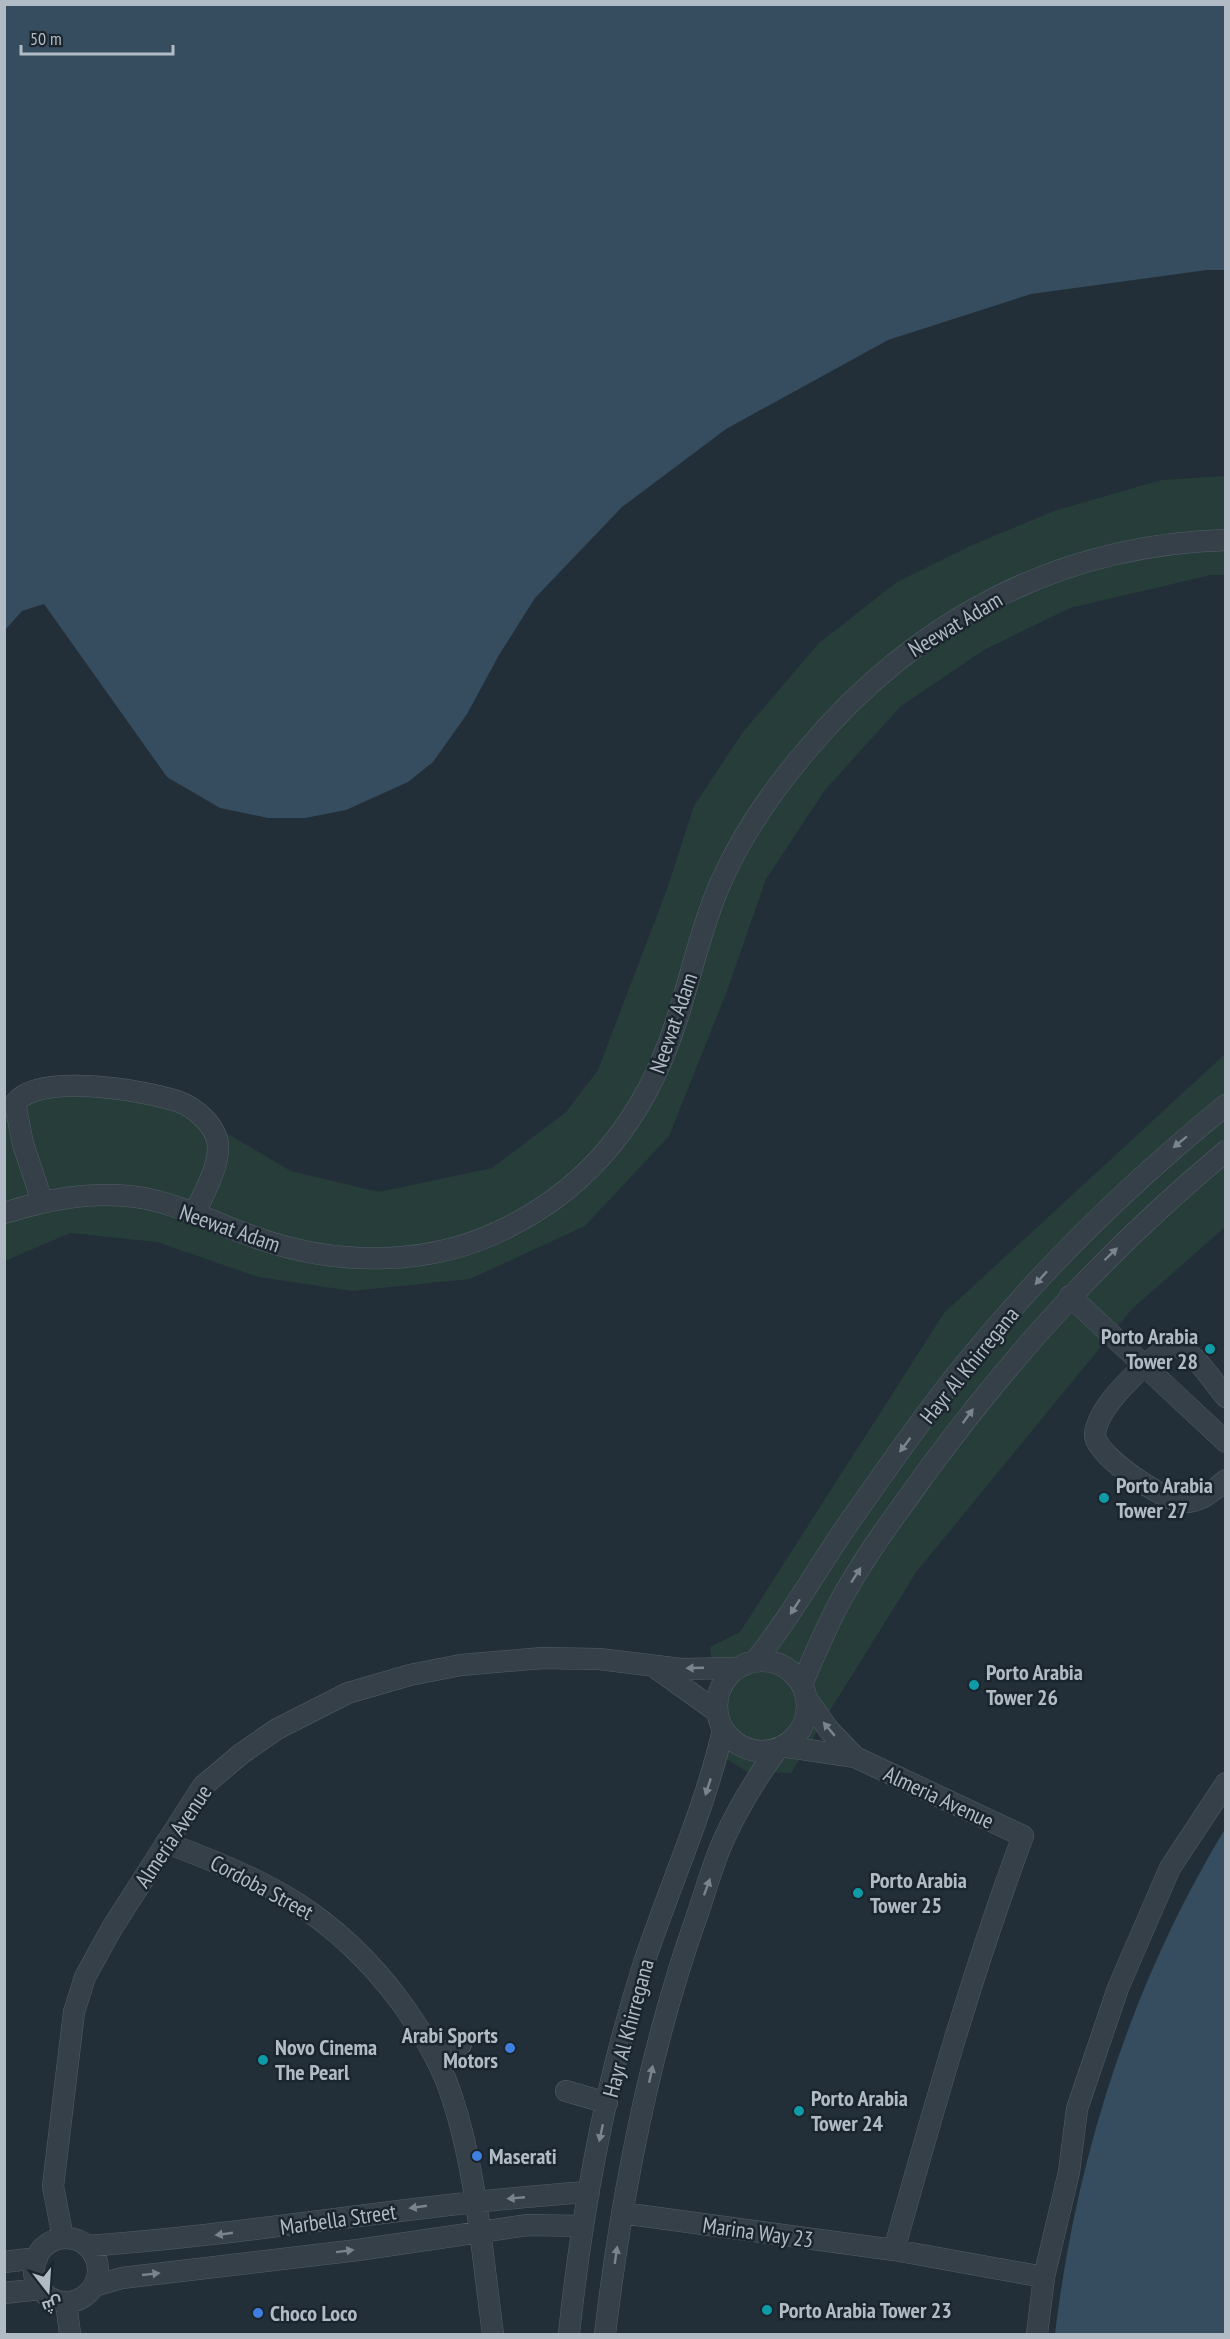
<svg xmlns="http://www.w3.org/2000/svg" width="1230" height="2339" viewBox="0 0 1230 2339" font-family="'PT Sans Narrow',Cairo,sans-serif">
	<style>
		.green { fill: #273d3a }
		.water { fill: #364d5f }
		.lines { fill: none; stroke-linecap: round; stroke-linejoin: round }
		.minor-casing { stroke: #535e66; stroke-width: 22 }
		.minor { stroke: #354049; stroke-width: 21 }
		.oneway { fill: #79848d }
		.culture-dot { fill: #0f9aa8; stroke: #1b252d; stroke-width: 2 }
		.shop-dot { fill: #3f7fe0; stroke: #1b252d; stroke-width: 2 }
		.labels { text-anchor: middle; stroke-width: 5; stroke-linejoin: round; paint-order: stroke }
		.street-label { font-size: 22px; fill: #b0bbc5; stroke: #1b252d }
		.poi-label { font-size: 22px; font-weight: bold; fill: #b0bbc5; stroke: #1b252d; text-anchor: start }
	</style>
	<rect width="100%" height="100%" fill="#222f38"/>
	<path class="green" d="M 1225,476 L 1225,575 L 1211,575 L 1070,608 L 984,650 L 901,706 L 825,790 L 766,879 L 727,991 L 669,1136 L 585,1226 L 470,1279 L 352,1291 L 258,1277 L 157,1242 L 70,1233 L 5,1261 L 4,1112 L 63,1092 L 153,1097 L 228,1134 L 291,1171 L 379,1192 L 492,1168 L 566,1112 L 598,1070 L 667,889 L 694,806 L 743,732 L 819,643 L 897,582 L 972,545 L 1054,511 L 1161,480 Z
		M 1225,1054 L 1225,1227 L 1132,1309 L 917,1571 L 791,1773 L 748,1772 L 723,1757 L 710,1647 L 740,1632 L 944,1313 Z"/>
	<path class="water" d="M 5,4 L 1225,5 L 1225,270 L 1207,270 L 1031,294 L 888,340 L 726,429 L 622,507 L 535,598 L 499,655 L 467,714 L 433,762 L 408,782 L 346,810 L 305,818 L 268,818 L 220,808 L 167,777 L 44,604 L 22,611 L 5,630 Z
		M 1225,1829 L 1225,2334 L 1055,2334 C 1076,2157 1132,1982 1225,1829 Z"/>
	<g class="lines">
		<defs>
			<path id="minor" d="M 42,1201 L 23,1144 L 15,1103 C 38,1072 143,1090 177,1101 C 195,1107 217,1126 218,1146 C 219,1168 203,1194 194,1215
				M 4,1213 C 49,1199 90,1191 137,1197 C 178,1203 218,1225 257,1238 C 339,1267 434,1267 512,1225 C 594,1183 645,1114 674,1028 C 690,981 700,930 720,884 C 741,836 772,791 806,751 C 914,622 1056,545 1226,540
				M 1070,1296 L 1226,1442
				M 1226,1397 C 1212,1381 1194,1349 1172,1345 C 1148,1360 1098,1404 1095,1434 C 1093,1454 1163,1500 1182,1502 C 1200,1503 1212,1492 1226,1480
				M717 1706a45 45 0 1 1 90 0a45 45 0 1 1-90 0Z
				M 755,1661 C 795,1612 823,1557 860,1507 C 893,1460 926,1412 962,1368 C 1040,1271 1130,1183 1226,1105
				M 656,1668 L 716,1711
				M 802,1684 C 816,1652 829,1619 847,1589 C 872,1546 902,1506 931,1466 C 1019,1347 1112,1246 1226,1151
				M 807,1699 L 829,1730 L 855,1757 L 1023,1836 C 972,1972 933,2111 894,2250
				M 782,1746 L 855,1757
				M 166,1843 C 266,1879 335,1914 400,2001 C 421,2030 441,2062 452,2097 C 477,2173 482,2255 493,2334
				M 436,2059 L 461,2044
				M 566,2091 L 607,2103
				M 622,2213 L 894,2250 L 1044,2277 L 1069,2172 L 1077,2109 L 1118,1988 L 1170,1868 L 1226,1783
				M 63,2238 L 53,2186 L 74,2012 L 85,1977 L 112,1928 L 203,1786 L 241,1754 L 277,1729 L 348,1693 L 410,1675 L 461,1665 L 542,1658 L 599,1659 L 681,1669 L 736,1668
				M34 2270a32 32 0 1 1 64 0a32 32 0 1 1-64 0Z
				M 87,2246 C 255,2234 421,2203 589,2192
				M 4,2262 L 37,2258
				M 94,2286 L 122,2278 L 358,2250 L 528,2225 L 583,2226
				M 4,2293 L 40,2289
				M 66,2302 L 70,2334
				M 569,2334 C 582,2210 605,2085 643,1966 C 669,1887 704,1812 723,1730
				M 605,2334 C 622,2191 650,2046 699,1910 C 707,1886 714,1860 725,1837 C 739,1806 758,1776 778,1748
				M 1037,2334 L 1044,2277"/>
		</defs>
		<use href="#minor" class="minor-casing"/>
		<use href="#minor" class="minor"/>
	</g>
	<defs><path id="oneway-solid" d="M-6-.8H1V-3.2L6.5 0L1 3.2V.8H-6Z" transform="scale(1.5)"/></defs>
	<g class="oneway">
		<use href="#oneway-solid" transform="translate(1180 1142) rotate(141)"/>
		<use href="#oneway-solid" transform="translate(1111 1254) rotate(-44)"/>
		<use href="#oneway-solid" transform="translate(1041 1278) rotate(132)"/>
		<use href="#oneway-solid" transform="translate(968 1416) rotate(-54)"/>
		<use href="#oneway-solid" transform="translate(905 1445) rotate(127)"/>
		<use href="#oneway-solid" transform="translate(856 1575) rotate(-57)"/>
		<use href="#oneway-solid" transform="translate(795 1607) rotate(123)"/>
		<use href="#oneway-solid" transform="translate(695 1668) rotate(178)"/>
		<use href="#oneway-solid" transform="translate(829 1729) rotate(-130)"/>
		<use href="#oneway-solid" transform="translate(708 1787) rotate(108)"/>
		<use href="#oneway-solid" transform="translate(707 1887) rotate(-70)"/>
		<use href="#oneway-solid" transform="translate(651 2074) rotate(-78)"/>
		<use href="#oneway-solid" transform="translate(601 2133) rotate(102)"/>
		<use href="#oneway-solid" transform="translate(516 2198) rotate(175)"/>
		<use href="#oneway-solid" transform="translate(418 2207) rotate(172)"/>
		<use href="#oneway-solid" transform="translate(224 2234) rotate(172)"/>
		<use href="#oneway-solid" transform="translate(345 2251) rotate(-7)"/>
		<use href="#oneway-solid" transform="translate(616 2255) rotate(-82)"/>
		<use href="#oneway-solid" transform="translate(151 2274) rotate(-6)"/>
	</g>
	<g class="culture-dot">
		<circle cx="1210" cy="1349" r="6"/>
		<circle cx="1104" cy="1498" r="6"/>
		<circle cx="974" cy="1685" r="6"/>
		<circle cx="858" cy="1893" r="6"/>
		<circle cx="263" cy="2060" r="6"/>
		<circle cx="799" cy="2111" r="6"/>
		<circle cx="767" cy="2310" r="6"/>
	</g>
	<g class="shop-dot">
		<circle cx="510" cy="2048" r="6"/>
		<circle cx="477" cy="2156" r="6"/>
		<circle cx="258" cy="2313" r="6"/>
	</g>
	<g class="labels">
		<g class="street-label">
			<text transform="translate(955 624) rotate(-31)" y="8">Neewat Adam</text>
			<text transform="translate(673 1023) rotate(-71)" y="8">Neewat Adam</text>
			<text transform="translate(230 1228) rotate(19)" y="8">Neewat Adam</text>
			<text transform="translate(969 1365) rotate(-51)" y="8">Hayr Al Khirregana</text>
			<text transform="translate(939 1797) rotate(25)" y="8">Almeria Avenue</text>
			<text transform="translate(173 1836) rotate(-56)" y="8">Almeria Avenue</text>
			<text transform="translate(262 1887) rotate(28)" y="8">Cordoba Street</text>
			<text transform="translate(628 2028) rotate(-75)" y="8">Hayr Al Khirregana</text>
			<text transform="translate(338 2219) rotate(-8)" y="8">Marbella Street</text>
			<text transform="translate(758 2232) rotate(8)" y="8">Marina Way 23</text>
		</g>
		<g class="poi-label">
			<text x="1198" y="1344" text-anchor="end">Porto Arabia<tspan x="1198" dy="25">Tower 28</tspan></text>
			<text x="1116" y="1493">Porto Arabia<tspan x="1116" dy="25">Tower 27</tspan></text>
			<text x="986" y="1680">Porto Arabia<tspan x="986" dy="25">Tower 26</tspan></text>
			<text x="870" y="1888">Porto Arabia<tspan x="870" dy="25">Tower 25</tspan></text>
			<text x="498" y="2043" text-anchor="end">Arabi Sports<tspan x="498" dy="25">Motors</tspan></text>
			<text x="275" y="2055">Novo Cinema<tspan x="275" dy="25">The Pearl</tspan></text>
			<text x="811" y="2106">Porto Arabia<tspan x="811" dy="25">Tower 24</tspan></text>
			<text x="489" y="2164">Maserati</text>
			<text x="779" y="2318">Porto Arabia Tower 23</text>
			<text x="270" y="2321">Choco Loco</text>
		</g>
	</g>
	<rect width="1230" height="2339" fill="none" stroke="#b0bbc5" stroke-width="12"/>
	<g transform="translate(48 2291) rotate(163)" stroke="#1b252d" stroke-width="4.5" paint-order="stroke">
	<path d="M0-4.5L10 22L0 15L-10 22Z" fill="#b0bbc5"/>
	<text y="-9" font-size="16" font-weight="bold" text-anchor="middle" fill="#b0bbc5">ش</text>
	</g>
	<path d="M21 45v9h152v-9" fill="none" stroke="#b0bbc5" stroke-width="3"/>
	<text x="30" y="45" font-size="18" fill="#b0bbc5" stroke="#1b252d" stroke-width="4.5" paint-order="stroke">50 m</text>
</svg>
